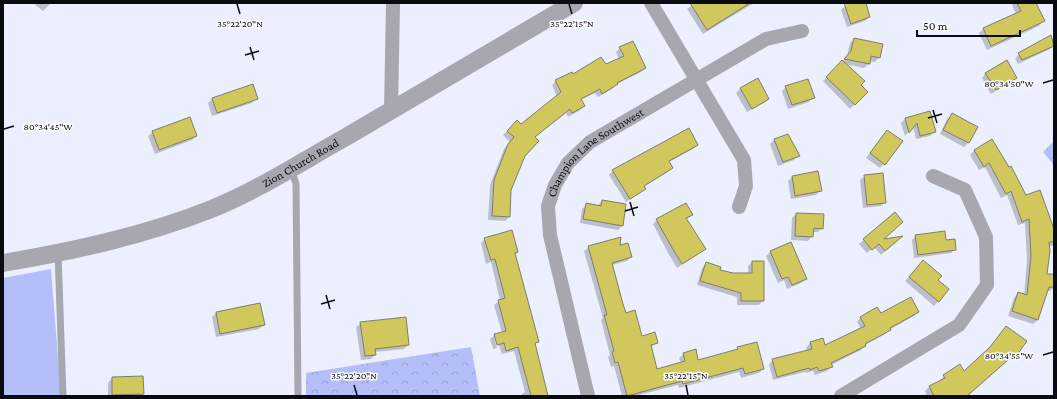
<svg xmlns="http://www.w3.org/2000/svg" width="1057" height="399" viewBox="0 0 1057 399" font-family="'Crimson Pro',serif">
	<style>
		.green { fill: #b4bef8 }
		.forest { fill: url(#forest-crowns) }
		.shadow { fill: #0003 }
		.building { fill: #d0c85d; stroke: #7e7d6d }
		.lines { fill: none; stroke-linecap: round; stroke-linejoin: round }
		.service { stroke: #a6a7af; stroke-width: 7 }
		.minor { stroke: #a6a7af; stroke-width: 14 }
		.tertiary { stroke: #a6a7af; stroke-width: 18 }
		.ticks { fill: none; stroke: #0a0b11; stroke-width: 1.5 }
		.labels { text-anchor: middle; stroke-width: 3; stroke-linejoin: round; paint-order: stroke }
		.street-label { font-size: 12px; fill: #0a0b11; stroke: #fdfdfd }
		.ticks-label { font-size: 10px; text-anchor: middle; fill: #0a0b11; stroke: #fdfdfd; stroke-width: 3; stroke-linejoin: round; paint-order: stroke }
	</style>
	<defs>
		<pattern id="forest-crowns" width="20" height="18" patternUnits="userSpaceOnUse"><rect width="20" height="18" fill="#b4bef8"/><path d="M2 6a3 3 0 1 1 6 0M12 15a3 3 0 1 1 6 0" fill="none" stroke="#99a2d4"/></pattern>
	</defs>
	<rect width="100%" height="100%" fill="#eceffd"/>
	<path class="green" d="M 51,269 L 61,396 L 3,396 L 3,278 Z"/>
	<path class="forest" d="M 1054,141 L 1054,165 L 1043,152 Z
		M 471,347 L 480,396 L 306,396 L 306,373 Z"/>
	<path class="shadow" d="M 33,3 L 51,3 L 43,11 Z
		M 695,3 L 754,3 L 703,34 L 687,9 Z
		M 852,3 L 864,3 L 869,17 L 865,21 L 847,27 L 841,10 L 845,6 Z
		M 1014,3 L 1035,3 L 1043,21 L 1039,26 L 987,50 L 979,33 L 983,29 L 1016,14 L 1012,5 Z
		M 1050,36 L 1054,45 L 1050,49 L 1018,64 L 1015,59 L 1019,54 Z
		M 854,39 L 879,57 L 875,62 L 869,61 L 869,64 L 864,68 L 845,64 L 860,85 L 867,92 L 850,109 L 823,81 L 847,56 L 850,43 Z
		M 620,48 L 645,68 L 641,72 L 617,84 L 612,89 L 598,97 L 595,93 L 580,100 L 584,106 L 579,111 L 568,117 L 566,113 L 534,137 L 524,155 L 510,189 L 509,217 L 505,221 L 488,220 L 490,185 L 504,149 L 510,142 L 503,135 L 517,121 L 521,125 L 557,97 L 552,85 L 556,81 L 605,66 L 619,59 L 616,52 Z
		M 986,73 L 1016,78 L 1011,82 L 991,94 L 982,78 Z
		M 252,85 L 257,98 L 252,103 L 212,116 L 208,103 L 212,99 Z
		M 786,87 L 813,97 L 809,102 L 788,109 L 782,91 Z
		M 741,88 L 768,99 L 764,103 L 747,112 L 736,93 Z
		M 930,112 L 935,131 L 930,136 L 916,139 L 913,126 L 905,136 L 901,123 L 905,119 Z
		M 952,115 L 969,142 L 964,147 L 940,134 L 947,119 Z
		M 153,132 L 196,136 L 192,140 L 155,154 L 148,136 Z
		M 787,135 L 799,155 L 794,160 L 778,166 L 770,144 L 774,140 Z
		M 883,135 L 884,164 L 880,168 L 866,158 Z
		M 991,140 L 1026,196 L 1054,229 L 1054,244 L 1052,246 L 1048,246 L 1046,275 L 1054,275 L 1054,287 L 1050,291 L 1047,291 L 1038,320 L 1033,324 L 1008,316 L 1014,298 L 1018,293 L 1024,295 L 1027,261 L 1025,223 L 1018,225 L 1007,195 L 1001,198 L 985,167 L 979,170 L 970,155 L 974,151 Z
		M 697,145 L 693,149 L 669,162 L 672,167 L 668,172 L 643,187 L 645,189 L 640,193 L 626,202 L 609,175 L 613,170 Z
		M 817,172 L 821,190 L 816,195 L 791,199 L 788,181 L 792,177 Z
		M 865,176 L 885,202 L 881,206 L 863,208 L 860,180 Z
		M 602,201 L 622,226 L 618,230 L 580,223 L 582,209 L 587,204 L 598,205 Z
		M 894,213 L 882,240 L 900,238 L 881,255 L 874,247 L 867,253 L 859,244 Z
		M 796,214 L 822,228 L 818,232 L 812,232 L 812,236 L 808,241 L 791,240 L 792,218 Z
		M 691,215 L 686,220 L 705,249 L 700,253 L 677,268 L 667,251 L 653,224 L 657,220 Z
		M 916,236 L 955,249 L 951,253 L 914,258 L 912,240 Z
		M 485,239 L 517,252 L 515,255 L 538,341 L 535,344 L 547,396 L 523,396 L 522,394 L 525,392 L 514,351 L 502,354 L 496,337 L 494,337 L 497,348 L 493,349 L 490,339 L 495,335 L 502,333 L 494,305 L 500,300 L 491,262 L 486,264 L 481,243 Z
		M 791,243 L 806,278 L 801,283 L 787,289 L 784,280 L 778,283 L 766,256 L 770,252 Z
		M 589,247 L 618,247 L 631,257 L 627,261 L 612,265 L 625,314 L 641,337 L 657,343 L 650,348 L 656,370 L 681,363 L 679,358 L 684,354 L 698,361 L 734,351 L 738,348 L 763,369 L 759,373 L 741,378 L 739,372 L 679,388 L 678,385 L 635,396 L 622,396 L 614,366 L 611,367 L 608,357 L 610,355 L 601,320 L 603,318 L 584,251 Z
		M 752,262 L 763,301 L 759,305 L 737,305 L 737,297 L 697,285 L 702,268 L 706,263 L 719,270 L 733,274 L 748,274 L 748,266 Z
		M 919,265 L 948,290 L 934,306 L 905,281 Z
		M 260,304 L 264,325 L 259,329 L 216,337 L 212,317 L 216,313 Z
		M 918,312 L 914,316 L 889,330 L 885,334 L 865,345 L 861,350 L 831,365 L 831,367 L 827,371 L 815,375 L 813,371 L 806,373 L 805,372 L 773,380 L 769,364 L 773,360 L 807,351 L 806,348 L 810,343 L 825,346 L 861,329 L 857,322 L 861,317 L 881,314 Z
		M 361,323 L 408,345 L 404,349 L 375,352 L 375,355 L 371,359 L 361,360 L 356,327 Z
		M 1006,327 L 1017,354 L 1012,358 L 1011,357 L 968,396 L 927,396 L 925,391 L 929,387 L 940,381 L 944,376 L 960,366 L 964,372 L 987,351 Z
		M 112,378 L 143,394 L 140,396 L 108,396 L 108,383 Z"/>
	<path class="building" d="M 690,3 L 750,3 L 707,30 Z
		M 844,3 L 866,3 L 870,17 L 851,24 Z
		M 1017,3 L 1036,3 L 1045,21 L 991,46 L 983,28 L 1021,11 Z
		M 1051,35 L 1054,46 L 1022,60 L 1018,53 Z
		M 854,38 L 883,44 L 880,58 L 871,56 L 870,64 L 844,59 L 851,51 Z
		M 633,41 L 646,68 L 617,83 L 618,84 L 602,94 L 600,89 L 581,99 L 585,106 L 572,113 L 570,109 L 535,137 L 539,141 L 525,156 L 511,190 L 510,217 L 492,216 L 494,180 L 508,144 L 514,137 L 507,131 L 517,120 L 521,124 L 561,92 L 555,80 L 572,72 L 573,74 L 601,57 L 606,64 L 624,56 L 619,47 Z
		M 842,60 L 865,81 L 861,85 L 868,92 L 855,105 L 826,77 Z
		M 1007,60 L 1017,78 L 996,90 L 985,73 Z
		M 758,78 L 769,99 L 752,109 L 740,88 Z
		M 808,79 L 815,98 L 792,105 L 785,86 Z
		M 253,84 L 258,99 L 217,113 L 212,98 Z
		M 930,111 L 936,132 L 920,136 L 917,123 L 909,133 L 905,118 Z
		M 952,113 L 978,127 L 969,143 L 943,130 Z
		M 190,117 L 197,136 L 159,150 L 152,131 Z
		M 689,128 L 698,145 L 669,161 L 673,168 L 644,186 L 646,189 L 630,199 L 612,170 Z
		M 887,130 L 903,141 L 885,165 L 870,153 Z
		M 788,134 L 800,156 L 783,162 L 774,139 Z
		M 992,139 L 1009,167 L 1011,166 L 1026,195 L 1040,190 L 1054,229 L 1054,242 L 1049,242 L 1050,251 L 1047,274 L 1054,274 L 1054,287 L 1049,287 L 1038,320 L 1012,311 L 1018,292 L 1027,295 L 1031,256 L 1029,219 L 1022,222 L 1011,191 L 1006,194 L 989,163 L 984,167 L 974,150 Z
		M 818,171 L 822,191 L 795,196 L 792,176 Z
		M 883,173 L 886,203 L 867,205 L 864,175 Z
		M 602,200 L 626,204 L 623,226 L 583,219 L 586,203 L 601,206 Z
		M 686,203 L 693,215 L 686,218 L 706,249 L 682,264 L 671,246 L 656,219 Z
		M 895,212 L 903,222 L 884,239 L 903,236 L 885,251 L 879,244 L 872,250 L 863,239 Z
		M 796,213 L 824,214 L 823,229 L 814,228 L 813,237 L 795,236 Z
		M 512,230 L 518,252 L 515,253 L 539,342 L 535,343 L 548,396 L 531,396 L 518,347 L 506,351 L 504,343 L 497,345 L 494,334 L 506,331 L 498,300 L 505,298 L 495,259 L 491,260 L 484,238 Z
		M 945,231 L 946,240 L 955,239 L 956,250 L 918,255 L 915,235 Z
		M 621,237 L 620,245 L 628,243 L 632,257 L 612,263 L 623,304 L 626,313 L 635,310 L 642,336 L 655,332 L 658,343 L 651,345 L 657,369 L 685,361 L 683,353 L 696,349 L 698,360 L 738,349 L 737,347 L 757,342 L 764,369 L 745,374 L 743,368 L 683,384 L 682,381 L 627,396 L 618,362 L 615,363 L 612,352 L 614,351 L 604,315 L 607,315 L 588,246 Z
		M 791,242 L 807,279 L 792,285 L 788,277 L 782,279 L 770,251 Z
		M 923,260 L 942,276 L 938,280 L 949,289 L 939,302 L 909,277 Z
		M 752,261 L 764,261 L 764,301 L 741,301 L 741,293 L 700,281 L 706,262 L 721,267 L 720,270 L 733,273 L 752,273 Z
		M 911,297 L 919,312 L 890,328 L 891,330 L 865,344 L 866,346 L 831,363 L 833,367 L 819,371 L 817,367 L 810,370 L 809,368 L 777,377 L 772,359 L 812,349 L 810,342 L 823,338 L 825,345 L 865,326 L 860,317 L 877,307 L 881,313 Z
		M 260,303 L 265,325 L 220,334 L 216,312 Z
		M 406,317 L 409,345 L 375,349 L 376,355 L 365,356 L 360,322 Z
		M 1006,326 L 1027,341 L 1017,355 L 1016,353 L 967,396 L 934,396 L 929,386 L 945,378 L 943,375 L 960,364 L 964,371 L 990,347 Z
		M 143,376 L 144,394 L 112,395 L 112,377 Z"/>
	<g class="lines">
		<path class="service" d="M 291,168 L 296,184 L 298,396
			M 58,253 L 63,396"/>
		<g class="minor">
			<path d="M 651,3 L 744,160 L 746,186 L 739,207"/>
			<path d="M 391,111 L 393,3"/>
			<path id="s1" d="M 588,396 L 550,235 L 548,206 L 555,185 L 568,163 L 590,142 L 766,39 L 802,31"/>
			<path d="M 841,396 L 959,325 L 987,285 L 986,237 L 965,190 L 933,176"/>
		</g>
		<path class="tertiary" id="s2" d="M 3,263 C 73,251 143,236 209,210 C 257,191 301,162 346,137 C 422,93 498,48 574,3"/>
	</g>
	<path class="ticks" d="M 237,4 L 240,14M 569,4 L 572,14M 250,47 L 254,60M 245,55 L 259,51M 1043,83 L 1053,80M 933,110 L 937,123M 928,118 L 942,114M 4,129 L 14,126M 630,202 L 634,216M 625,211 L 638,207M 326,295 L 330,309M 321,304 L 335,300M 1043,355 L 1053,352M 354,385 L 357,395M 686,385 L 688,395"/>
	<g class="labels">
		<g class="street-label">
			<text dy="4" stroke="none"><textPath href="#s1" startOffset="269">Champion Lane Southwest</textPath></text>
			<text dy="4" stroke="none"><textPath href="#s2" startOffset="316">Zion Church Road</textPath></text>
		</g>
	</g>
	<g class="ticks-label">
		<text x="240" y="27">35°22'20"N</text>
		<text x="572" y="27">35°22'15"N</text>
		<text x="1009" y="87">80°34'50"W</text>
		<text x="48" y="130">80°34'45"W</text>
		<text x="1009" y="359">80°34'55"W</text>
		<text x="354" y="379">35°22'20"N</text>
		<text x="686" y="379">35°22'15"N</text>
	</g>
	<rect width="1057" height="399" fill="none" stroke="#0a0b11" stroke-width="8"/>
	<path d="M917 30v6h103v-6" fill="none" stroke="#0a0b11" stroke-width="2"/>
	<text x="923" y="30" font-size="12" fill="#0a0b11" stroke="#fdfdfd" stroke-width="3" paint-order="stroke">50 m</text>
</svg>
